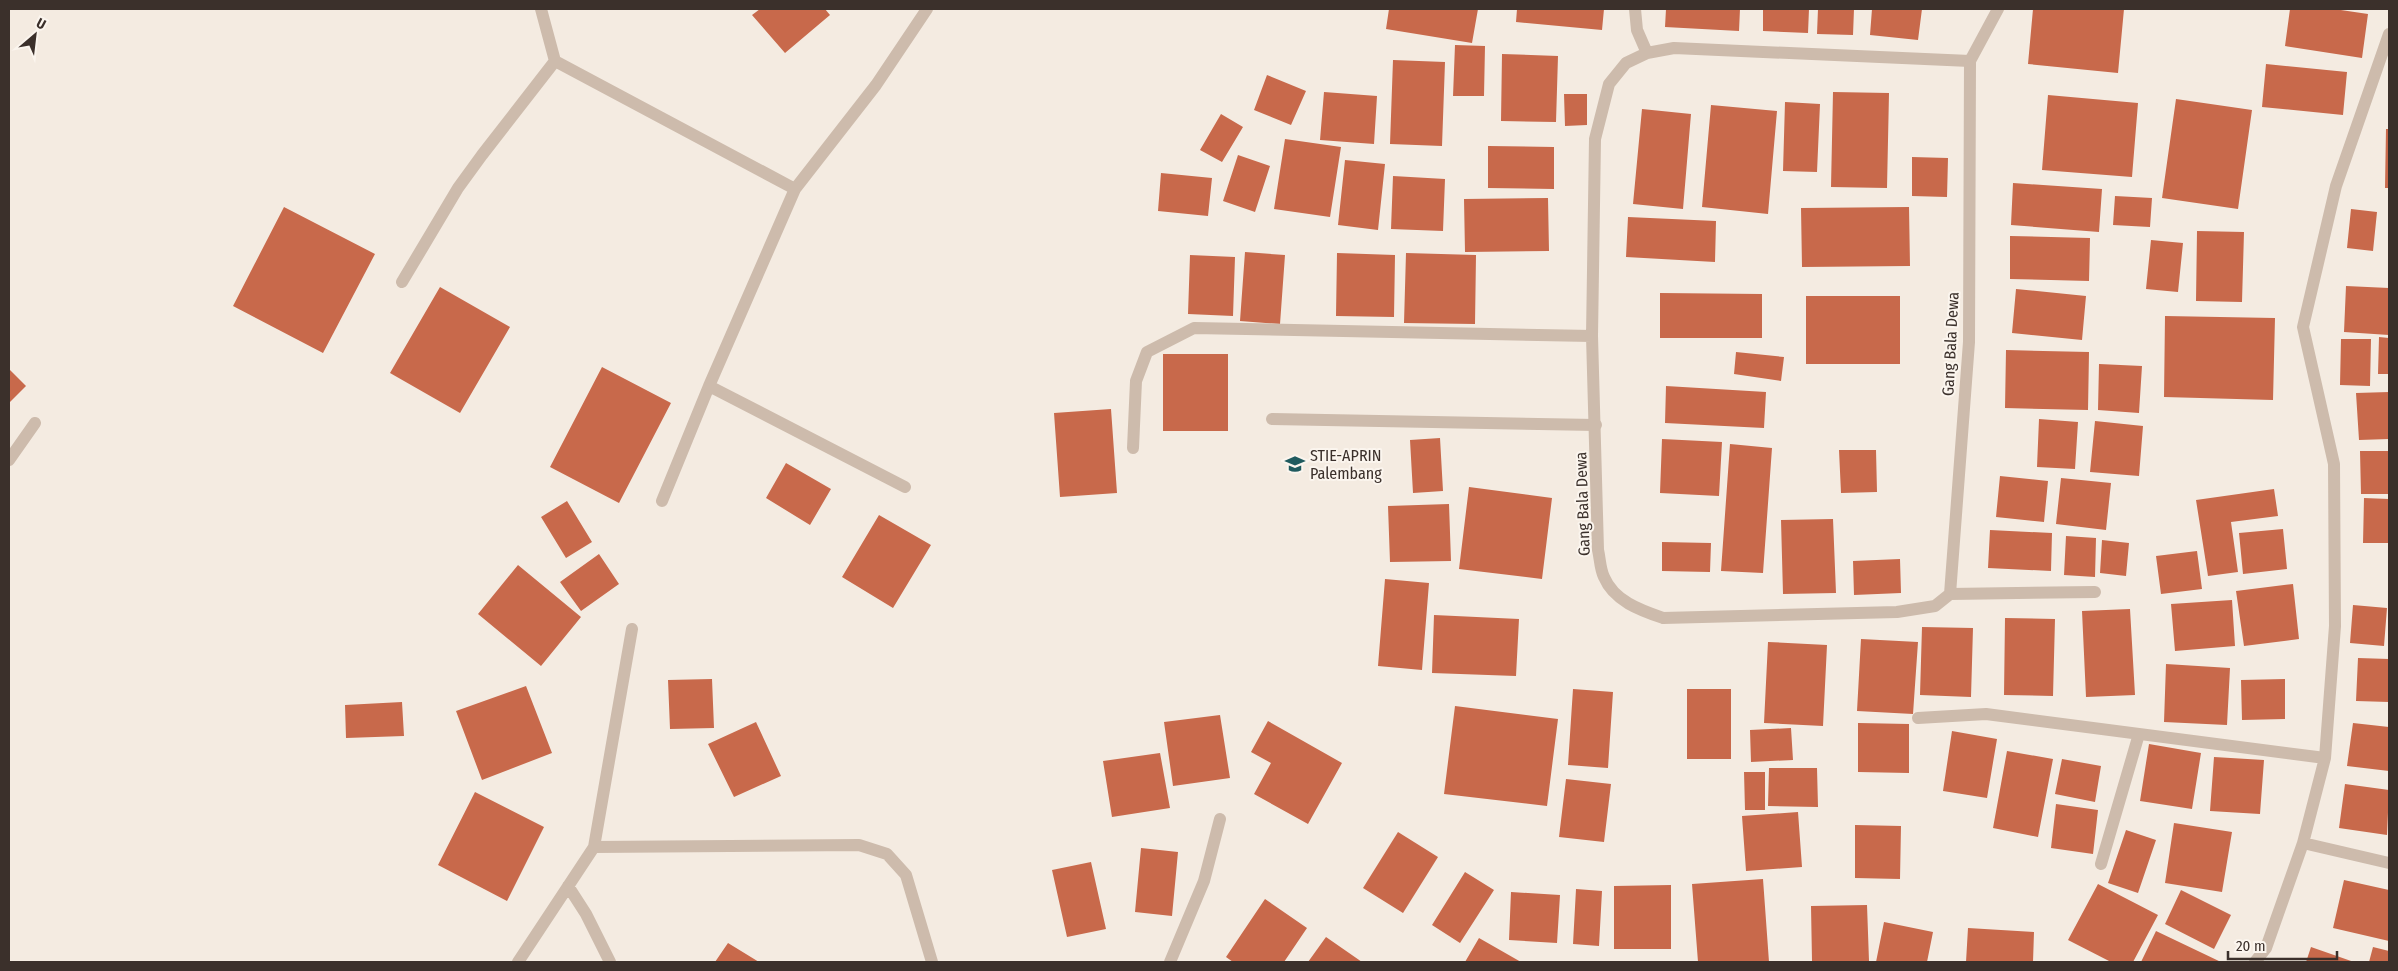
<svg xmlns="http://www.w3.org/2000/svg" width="2398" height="971" viewBox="0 0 2398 971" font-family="'Fira Sans Condensed',sans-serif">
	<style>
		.building { fill: #c8694b }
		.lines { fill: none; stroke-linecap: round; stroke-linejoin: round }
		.service { stroke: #cdbbac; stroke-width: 12 }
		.minor { stroke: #cdbbac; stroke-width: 12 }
		.labels { text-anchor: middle; stroke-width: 4; stroke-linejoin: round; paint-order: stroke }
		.street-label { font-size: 16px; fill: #3b302b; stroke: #fbf5ee }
		.poi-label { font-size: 16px; fill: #3b302b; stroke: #fbf5ee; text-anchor: start }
	</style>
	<rect width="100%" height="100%" fill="#f4ebe1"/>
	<path class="building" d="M 760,9 L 825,9 L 830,15 L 785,53 L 752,15 Z
		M 1389,9 L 1478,9 L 1472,43 L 1386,29 Z
		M 1517,9 L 1604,9 L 1602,30 L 1516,22 Z
		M 1666,9 L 1740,9 L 1739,31 L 1665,27 Z
		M 1763,9 L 1809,9 L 1808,33 L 1763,31 Z
		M 1818,9 L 1854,9 L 1853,35 L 1817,34 Z
		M 1872,9 L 1922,9 L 1918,40 L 1870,35 Z
		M 2033,9 L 2124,9 L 2118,73 L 2028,64 Z
		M 2290,9 L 2334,9 L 2368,14 L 2362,58 L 2285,46 Z
		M 1455,45 L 1485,46 L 1484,96 L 1453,96 Z
		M 1502,54 L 1558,56 L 1556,122 L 1501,121 Z
		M 1393,60 L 1445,62 L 1442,146 L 1390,144 Z
		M 2266,64 L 2347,72 L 2343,115 L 2262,107 Z
		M 1267,75 L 1306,91 L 1291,125 L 1254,110 Z
		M 1324,92 L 1377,96 L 1374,144 L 1320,140 Z
		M 1833,92 L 1889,93 L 1887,188 L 1831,187 Z
		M 1564,94 L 1587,94 L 1587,125 L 1565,126 Z
		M 2048,95 L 2138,103 L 2132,177 L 2042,170 Z
		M 2176,99 L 2252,110 L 2238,209 L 2162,198 Z
		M 1785,102 L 1820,104 L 1817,172 L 1783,171 Z
		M 1711,105 L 1777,111 L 1768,214 L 1702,207 Z
		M 1642,109 L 1691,114 L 1683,209 L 1633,204 Z
		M 1221,114 L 1243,127 L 1222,162 L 1200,150 Z
		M 2386,129 L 2389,129 L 2389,188 L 2385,188 Z
		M 1285,139 L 1341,147 L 1330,217 L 1274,209 Z
		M 1488,146 L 1554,147 L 1554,189 L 1488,188 Z
		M 1238,155 L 1270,166 L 1255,212 L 1223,201 Z
		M 1912,157 L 1948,158 L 1947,197 L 1912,196 Z
		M 1345,160 L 1385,164 L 1378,230 L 1338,225 Z
		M 1161,173 L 1212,178 L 1208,216 L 1158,211 Z
		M 1393,176 L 1445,179 L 1443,231 L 1391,229 Z
		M 2013,183 L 2102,189 L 2099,232 L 2011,225 Z
		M 2115,196 L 2152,198 L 2150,227 L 2113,225 Z
		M 1548,198 L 1549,251 L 1465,252 L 1464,199 Z
		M 284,207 L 375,254 L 323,353 L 233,306 Z
		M 1909,207 L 1910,266 L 1802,267 L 1801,208 Z
		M 2351,209 L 2377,212 L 2373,251 L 2347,248 Z
		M 1628,217 L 1716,221 L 1715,262 L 1626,257 Z
		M 2197,231 L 2244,232 L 2242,302 L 2196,301 Z
		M 2010,236 L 2090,238 L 2089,281 L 2010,279 Z
		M 2151,240 L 2183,243 L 2178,292 L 2146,289 Z
		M 1245,252 L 1285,255 L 1280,324 L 1240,321 Z
		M 1337,253 L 1395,255 L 1394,317 L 1336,316 Z
		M 1406,253 L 1476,255 L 1475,324 L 1404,323 Z
		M 1190,255 L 1235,257 L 1233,316 L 1188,314 Z
		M 2346,286 L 2389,288 L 2389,335 L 2344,332 Z
		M 440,287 L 510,327 L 460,413 L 390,373 Z
		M 2016,289 L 2086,296 L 2082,340 L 2012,333 Z
		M 1660,293 L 1762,294 L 1762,338 L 1660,338 Z
		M 1806,296 L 1900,296 L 1900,364 L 1806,364 Z
		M 2165,316 L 2275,318 L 2273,400 L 2164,397 Z
		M 2379,337 L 2389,338 L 2389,374 L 2378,374 Z
		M 2341,339 L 2371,339 L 2370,386 L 2340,385 Z
		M 2006,350 L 2089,352 L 2088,410 L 2005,408 Z
		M 1736,352 L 1784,357 L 1781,381 L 1734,374 Z
		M 1163,354 L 1228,354 L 1228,431 L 1163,431 Z
		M 2099,364 L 2142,366 L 2139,413 L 2098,410 Z
		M 602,367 L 671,403 L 619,503 L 550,467 Z
		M 9,369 L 26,386 L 9,403 Z
		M 1666,386 L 1766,392 L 1764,428 L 1665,423 Z
		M 2389,392 L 2389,439 L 2359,440 L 2356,393 Z
		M 1111,409 L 1117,493 L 1060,497 L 1054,413 Z
		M 2039,419 L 2078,422 L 2075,469 L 2037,467 Z
		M 2095,421 L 2143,426 L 2139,476 L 2090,472 Z
		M 1440,438 L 1443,491 L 1413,493 L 1410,440 Z
		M 1662,439 L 1722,442 L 1719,496 L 1660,493 Z
		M 1730,444 L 1772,448 L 1763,573 L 1721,571 Z
		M 1839,450 L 1876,450 L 1877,492 L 1841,493 Z
		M 2360,451 L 2389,451 L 2389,494 L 2361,494 Z
		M 786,463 L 831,489 L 810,525 L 766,498 Z
		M 2000,476 L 2048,481 L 2044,522 L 1996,517 Z
		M 2061,478 L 2111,483 L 2106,530 L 2056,524 Z
		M 1469,487 L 1552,498 L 1542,579 L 1459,569 Z
		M 2274,489 L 2278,516 L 2231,522 L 2238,572 L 2208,576 L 2196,500 Z
		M 2364,498 L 2389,499 L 2389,543 L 2363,543 Z
		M 567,501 L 592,542 L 566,558 L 541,517 Z
		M 1449,504 L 1451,561 L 1390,562 L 1388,506 Z
		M 879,515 L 931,545 L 893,608 L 842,577 Z
		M 1833,519 L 1836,593 L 1783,594 L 1781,520 Z
		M 2283,529 L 2287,569 L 2243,574 L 2239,533 Z
		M 1990,530 L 2052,533 L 2051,571 L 1988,568 Z
		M 2066,536 L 2096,538 L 2095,577 L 2064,575 Z
		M 2102,540 L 2129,543 L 2126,576 L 2100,573 Z
		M 1662,542 L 1711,543 L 1710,572 L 1662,571 Z
		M 2197,551 L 2202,589 L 2161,594 L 2156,556 Z
		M 599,554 L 619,584 L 581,611 L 560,582 Z
		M 1900,559 L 1901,593 L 1854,595 L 1853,561 Z
		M 518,565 L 581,617 L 541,666 L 478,614 Z
		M 1385,579 L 1429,583 L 1422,670 L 1378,666 Z
		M 2293,584 L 2299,639 L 2244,646 L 2236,591 Z
		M 2232,600 L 2235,646 L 2175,651 L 2171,604 Z
		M 2353,605 L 2387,608 L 2384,646 L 2350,643 Z
		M 2130,609 L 2135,695 L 2086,697 L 2082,611 Z
		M 1434,615 L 1519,619 L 1516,676 L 1432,673 Z
		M 2005,618 L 2055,619 L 2053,696 L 2004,695 Z
		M 1922,627 L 1973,628 L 1971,697 L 1920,695 Z
		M 1861,639 L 1918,642 L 1913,714 L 1857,711 Z
		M 1768,642 L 1827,645 L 1823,726 L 1764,723 Z
		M 2358,658 L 2389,659 L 2389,702 L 2356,701 Z
		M 2166,664 L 2230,668 L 2227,725 L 2164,722 Z
		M 712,679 L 714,728 L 670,729 L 668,680 Z
		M 2285,679 L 2285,719 L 2242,720 L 2241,680 Z
		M 526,686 L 552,753 L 482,780 L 456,711 Z
		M 1573,689 L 1613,692 L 1608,768 L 1568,765 Z
		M 1687,689 L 1731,689 L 1731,759 L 1687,759 Z
		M 402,702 L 404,736 L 346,738 L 345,705 Z
		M 1455,706 L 1558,719 L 1547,806 L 1444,794 Z
		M 1220,715 L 1230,778 L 1173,786 L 1164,722 Z
		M 1268,721 L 1342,763 L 1308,824 L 1254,794 L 1271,763 L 1251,752 Z
		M 756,722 L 781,776 L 734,797 L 708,744 Z
		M 1858,723 L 1909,724 L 1909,773 L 1858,772 Z
		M 2353,723 L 2389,727 L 2389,771 L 2347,766 Z
		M 1791,728 L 1793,760 L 1751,762 L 1750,730 Z
		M 1952,731 L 1997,739 L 1987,798 L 1943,791 Z
		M 2149,744 L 2201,753 L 2192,809 L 2140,801 Z
		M 2007,751 L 2053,759 L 2038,837 L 1993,828 Z
		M 1160,753 L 1170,808 L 1112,817 L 1103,761 Z
		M 2214,757 L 2264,760 L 2260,814 L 2210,811 Z
		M 2062,759 L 2101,766 L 2095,802 L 2055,794 Z
		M 1769,768 L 1817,768 L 1818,807 L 1768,806 Z
		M 1744,772 L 1765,772 L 1765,810 L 1745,810 Z
		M 1566,779 L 1611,784 L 1604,842 L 1559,837 Z
		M 2345,784 L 2389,790 L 2387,835 L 2339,828 Z
		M 475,792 L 544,827 L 507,901 L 438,865 Z
		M 2056,804 L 2098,810 L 2093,854 L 2051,848 Z
		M 1798,812 L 1802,867 L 1746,871 L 1742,816 Z
		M 2174,823 L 2232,832 L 2222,892 L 2165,883 Z
		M 1855,825 L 1901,826 L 1900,879 L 1855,878 Z
		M 2126,830 L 2156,840 L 2138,893 L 2108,883 Z
		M 1398,832 L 1438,857 L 1403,913 L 1363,888 Z
		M 1141,848 L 1178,852 L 1172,916 L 1135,912 Z
		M 1091,862 L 1106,929 L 1067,937 L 1052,870 Z
		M 1465,872 L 1494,890 L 1460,943 L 1432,925 Z
		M 1763,879 L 1769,962 L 1698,962 L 1692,884 Z
		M 2344,880 L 2389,890 L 2389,941 L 2333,928 Z
		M 2098,884 L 2158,915 L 2133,962 L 2111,962 L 2068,940 Z
		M 1671,885 L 1671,949 L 1614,949 L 1614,886 Z
		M 1576,889 L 1602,891 L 1599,946 L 1573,944 Z
		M 2181,890 L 2231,915 L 2214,949 L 2165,924 Z
		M 1511,892 L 1560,895 L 1557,943 L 1509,940 Z
		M 1265,899 L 1307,928 L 1284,962 L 1233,962 L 1226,957 Z
		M 1867,905 L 1869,961 L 1812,961 L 1811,906 Z
		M 1884,922 L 1933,932 L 1927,962 L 1876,962 Z
		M 1968,928 L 2034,932 L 2033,962 L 1966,962 Z
		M 2156,931 L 2221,962 L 2141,962 Z
		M 1326,937 L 1362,962 L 1308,962 Z
		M 1479,938 L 1521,962 L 1465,962 Z
		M 728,943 L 759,962 L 715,962 Z
		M 2311,947 L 2354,962 L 2306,962 Z
		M 2373,947 L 2389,951 L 2389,962 L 2369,962 Z"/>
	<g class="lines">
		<path class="service" d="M 1272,419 L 1596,425"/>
		<path class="minor" d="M 541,9 L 555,61 L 795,189 L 709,386 L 662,501
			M 1635,9 L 1637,30 L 1647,53
			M 1970,61 L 1674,48 L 1647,53 L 1626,63 L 1609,84 L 1595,139 L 1592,336 L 1598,550 C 1600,558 1600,569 1604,577 C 1614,601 1640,610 1663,618 L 1897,612 L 1935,606 L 1950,594 L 1969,342 L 1970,61 L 1998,9
			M 795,189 L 876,85 L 927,9
			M 402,282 L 458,188 L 482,155 L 555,61
			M 709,386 L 905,487
			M 1133,448 L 1136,381 L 1147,352 L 1194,328 L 1592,336
			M 9,460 L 35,423
			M 1950,594 L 2095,592
			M 1918,718 L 1986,714 L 2325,758
			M 2303,843 L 2389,863
			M 594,847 L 632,629
			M 2101,864 L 2139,734
			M 568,886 L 586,914 L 610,962
			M 518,962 L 594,847 L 859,845 L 887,854 L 906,875 L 932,962
			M 1170,962 L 1204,881 L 1220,819
			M 2255,962 L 2266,948 L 2303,843 L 2325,758 L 2335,626 L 2334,464 L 2303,327 L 2336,186 L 2389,34"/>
	</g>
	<defs>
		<symbol id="university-bare" viewBox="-9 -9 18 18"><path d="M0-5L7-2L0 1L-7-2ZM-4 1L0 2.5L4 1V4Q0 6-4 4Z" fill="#1f5a5e" stroke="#fbf5ee" stroke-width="2.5" paint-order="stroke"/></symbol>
	</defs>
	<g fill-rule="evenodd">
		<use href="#university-bare" x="1281" y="450" width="28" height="28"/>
	</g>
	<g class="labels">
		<g class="street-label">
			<text transform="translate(1950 344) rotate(-87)" y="6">Gang Bala Dewa</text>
			<text transform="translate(1582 504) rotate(-92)" y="6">Gang Bala Dewa</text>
		</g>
		<g class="poi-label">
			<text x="1310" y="461">STIE-APRIN<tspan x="1310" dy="18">Palembang</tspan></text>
		</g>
	</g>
	<rect width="2398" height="971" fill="none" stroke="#3b302b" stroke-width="20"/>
	<g transform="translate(35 35) rotate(28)" stroke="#fbf5ee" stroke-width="4" paint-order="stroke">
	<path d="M0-4L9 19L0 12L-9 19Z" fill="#3b302b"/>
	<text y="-8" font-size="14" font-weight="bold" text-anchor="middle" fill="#3b302b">U</text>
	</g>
	<path d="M2228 951v8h109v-8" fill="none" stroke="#3b302b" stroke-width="2.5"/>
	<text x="2236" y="951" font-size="15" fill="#3b302b" stroke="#fbf5ee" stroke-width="4" paint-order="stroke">20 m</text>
</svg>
